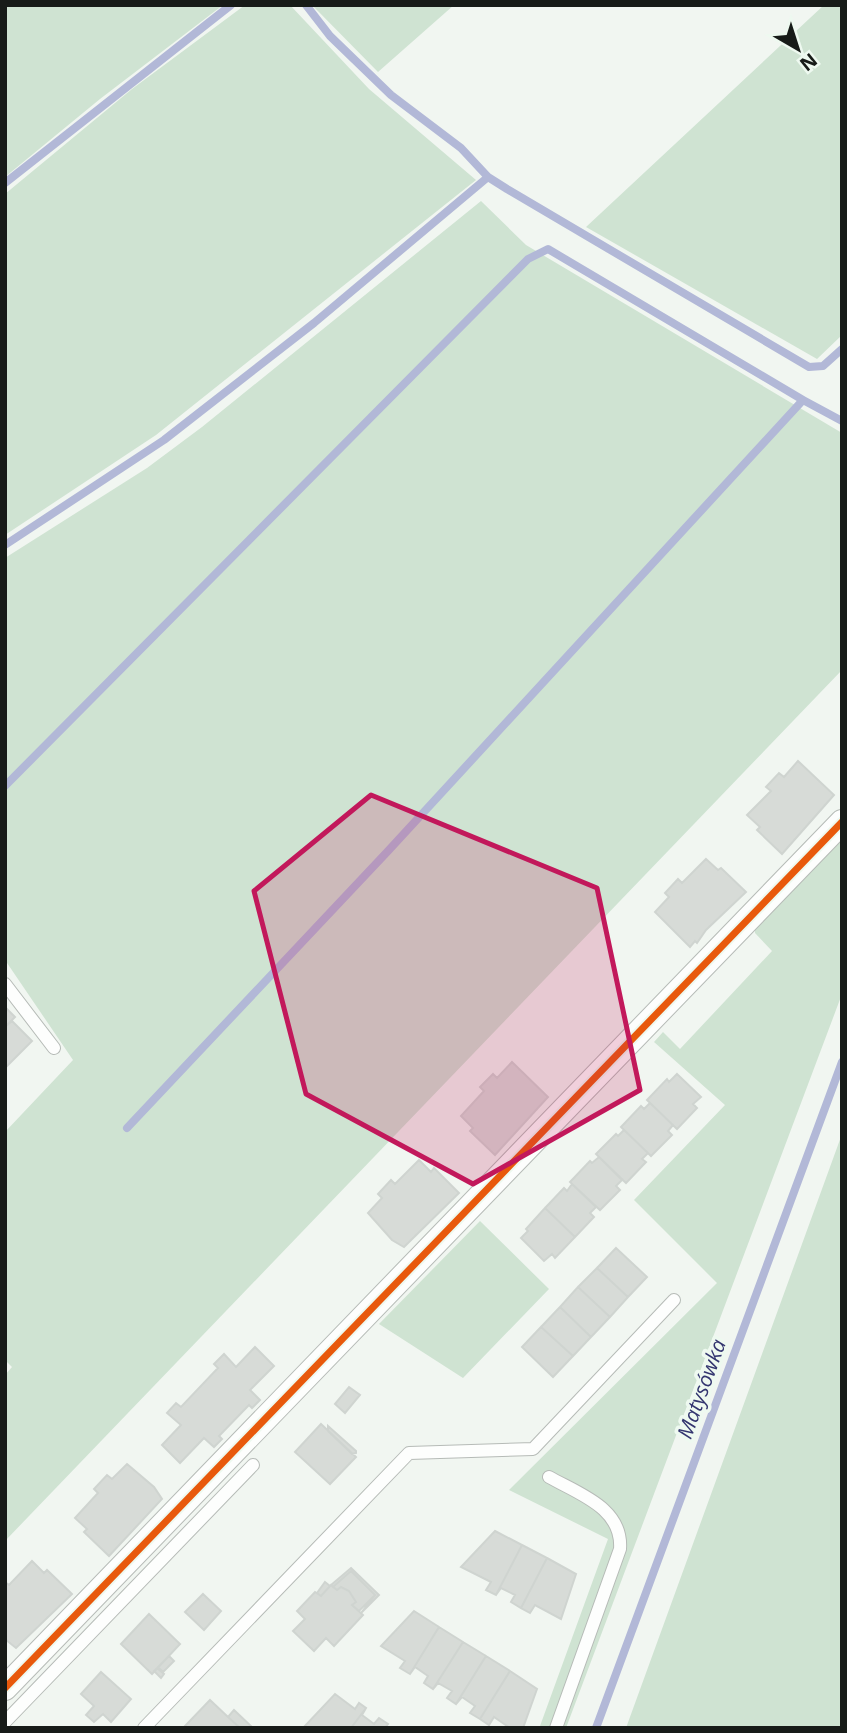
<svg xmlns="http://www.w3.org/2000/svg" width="847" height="1733" viewBox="0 0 847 1733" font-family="'Open Sans',sans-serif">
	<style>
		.green { fill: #cfe3d2 }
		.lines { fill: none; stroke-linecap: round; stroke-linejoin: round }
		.stream { stroke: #b2b8d7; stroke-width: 8 }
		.building { fill: #d7dbd7; stroke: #cfd4d0; stroke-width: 2 }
		.service-casing { stroke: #b6bbb7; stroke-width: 14 }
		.minor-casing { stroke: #b6bbb7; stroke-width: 26 }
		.service { stroke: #fdfefd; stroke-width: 12 }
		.minor { stroke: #fdfefd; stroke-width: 24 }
		.cycleway-casing { stroke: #eef9f0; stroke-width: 11 }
		.cycleway { stroke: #e8590c; stroke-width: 7 }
		.marked { fill: #c2185b; fill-opacity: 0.2; stroke: #c2185b; stroke-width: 5; stroke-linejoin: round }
		.labels { text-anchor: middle; stroke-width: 7; stroke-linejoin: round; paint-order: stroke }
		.water-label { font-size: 21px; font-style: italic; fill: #33356f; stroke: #eef9f0 }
	</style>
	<rect width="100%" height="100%" fill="#f1f6f1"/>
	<path class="green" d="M 5,5 L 223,5 L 100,99 L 5,177 Z
		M 245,5 L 290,5 L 369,89 L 476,180 L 156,435 L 5,535 L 5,194 L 132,89 Z
		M 312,5 L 454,5 L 378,72 Z
		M 824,5 L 842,5 L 842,335 L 817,359 L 586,227 Z
		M 481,201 L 526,245 L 842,433 L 842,670 L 5,1541 L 5,1375 L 12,1367 L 5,1360 L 5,1132 L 73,1060 L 5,960 L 5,558 L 147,468 L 202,427 Z
		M 842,835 L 842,994 L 566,1728 L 542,1728 L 540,1726 L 608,1539 L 509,1490 L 717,1283 L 634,1200 L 725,1105 L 654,1042 L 663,1032 L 680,1049 L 772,951 L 755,933 L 755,929 Z
		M 842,1134 L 842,1728 L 626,1728 Z
		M 480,1221 L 549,1289 L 463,1378 L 379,1324 Z"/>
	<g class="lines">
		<path class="stream" d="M 306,5 L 330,36 L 391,95 L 461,148 L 488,177 L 507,189 L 809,367 L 823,366 L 842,349
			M 5,183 L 231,5
			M 5,545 L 164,440 L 314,323 L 488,177
			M 5,786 L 528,259 L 548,249 L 803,400
			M 127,1128 L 388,851 L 803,400 L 842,421
			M 596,1728 L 842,1062"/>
	</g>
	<path class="building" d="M 798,761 L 834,795 L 782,854 L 757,830 L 760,827 L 747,815 L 771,791 L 766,787 L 779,773 L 784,777 Z
		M 706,859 L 718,870 L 721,868 L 746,892 L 706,930 L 697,943 L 695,941 L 690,947 L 655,912 L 669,897 L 665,893 L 678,879 L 682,883 Z
		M 5,1007 L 15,1017 L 5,1027 Z
		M 12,1021 L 32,1041 L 5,1068 L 5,1027 Z
		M 512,1062 L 548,1097 L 495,1155 L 470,1131 L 473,1128 L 461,1116 L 484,1091 L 480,1087 L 493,1074 L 497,1078 Z
		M 677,1074 L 701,1097 L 693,1104 L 697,1108 L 677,1129 L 647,1100 L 667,1079 L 669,1082 Z
		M 650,1103 L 673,1125 L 668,1131 L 672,1135 L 651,1156 L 621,1127 L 641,1106 L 644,1109 Z
		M 624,1130 L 648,1153 L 642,1159 L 646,1162 L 626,1183 L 596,1154 L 616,1134 L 618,1136 Z
		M 599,1157 L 622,1180 L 616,1186 L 620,1190 L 600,1210 L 570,1182 L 590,1161 L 592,1163 Z
		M 419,1160 L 431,1172 L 434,1168 L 459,1193 L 404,1247 L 392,1240 L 368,1213 L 382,1198 L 378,1194 L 391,1180 L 395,1184 Z
		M 572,1184 L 596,1207 L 590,1213 L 594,1217 L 575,1237 L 545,1208 L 564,1188 L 567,1191 Z
		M 545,1208 L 575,1237 L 555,1258 L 552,1254 L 544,1261 L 521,1238 L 528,1231 L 526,1229 Z
		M 616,1248 L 647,1277 L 628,1297 L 597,1268 Z
		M 597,1268 L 628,1297 L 610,1317 L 578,1287 Z
		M 578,1287 L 610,1317 L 591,1337 L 560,1307 Z
		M 560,1307 L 591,1337 L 573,1356 L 541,1327 Z
		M 541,1327 L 573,1356 L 553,1377 L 522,1347 Z
		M 255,1347 L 274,1366 L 250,1390 L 260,1400 L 252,1408 L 249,1405 L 219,1436 L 222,1439 L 214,1447 L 204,1438 L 180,1463 L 162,1445 L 181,1425 L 167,1413 L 176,1403 L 181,1407 L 218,1368 L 214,1364 L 224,1354 L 236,1367 Z
		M 349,1387 L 360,1395 L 345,1413 L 335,1404 Z
		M 321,1424 L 356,1457 L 330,1484 L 295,1452 Z
		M 328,1426 L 356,1451 L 356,1453 L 352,1454 L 328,1431 Z
		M 127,1464 L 154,1487 L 162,1499 L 109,1556 L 84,1532 L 87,1529 L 75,1518 L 98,1493 L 94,1489 L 107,1475 L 112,1479 Z
		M 495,1531 L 522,1545 L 496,1595 L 486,1590 L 491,1582 L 461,1567 Z
		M 522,1545 L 547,1558 L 521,1608 L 511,1602 L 515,1595 L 501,1588 L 496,1595 Z
		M 547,1558 L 576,1574 L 561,1619 L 535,1605 L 530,1613 L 521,1608 Z
		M 32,1561 L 44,1573 L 47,1570 L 72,1594 L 16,1648 L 5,1639 L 5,1582 L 9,1585 Z
		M 351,1568 L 379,1595 L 361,1613 L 375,1595 L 351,1571 L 333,1587 L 331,1585 Z
		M 351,1571 L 375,1595 L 359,1611 L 352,1605 L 356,1602 L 349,1591 L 341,1587 L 337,1590 L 333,1587 Z
		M 325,1582 L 330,1586 L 321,1596 L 317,1593 Z
		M 331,1585 L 337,1590 L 341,1587 L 349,1591 L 356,1602 L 352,1605 L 363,1615 L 334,1646 L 326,1638 L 314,1651 L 293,1631 L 305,1619 L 297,1611 L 315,1592 L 321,1596 Z
		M 203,1594 L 221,1611 L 204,1630 L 185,1612 Z
		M 414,1611 L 439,1627 L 410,1674 L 400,1668 L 405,1661 L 381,1646 Z
		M 149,1614 L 180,1644 L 152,1674 L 121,1644 Z
		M 439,1627 L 463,1642 L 433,1689 L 424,1683 L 428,1676 L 415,1667 L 410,1674 Z
		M 463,1642 L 486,1656 L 456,1704 L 447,1698 L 452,1691 L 438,1683 L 433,1689 Z
		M 169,1656 L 174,1661 L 163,1672 L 158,1667 Z
		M 486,1656 L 510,1671 L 480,1719 L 470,1713 L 475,1706 L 462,1697 L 456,1704 Z
		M 157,1668 L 164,1674 L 161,1678 L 154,1671 Z
		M 510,1671 L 537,1689 L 523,1728 L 510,1728 L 494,1717 L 489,1725 L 480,1719 Z
		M 101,1672 L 131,1699 L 111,1722 L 103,1714 L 94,1722 L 86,1715 L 94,1706 L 81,1694 Z
		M 335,1694 L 355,1709 L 359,1703 L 366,1708 L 351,1728 L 303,1728 Z
		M 210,1700 L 228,1717 L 240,1728 L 184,1727 Z
		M 366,1708 L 362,1715 L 374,1724 L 379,1718 L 388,1724 L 385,1728 L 351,1728 Z
		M 234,1710 L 253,1728 L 240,1728 L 228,1717 Z"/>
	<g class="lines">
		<defs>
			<path id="service" d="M 5,984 L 54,1048
				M 549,1477 C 579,1494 623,1508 620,1549 L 556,1728
				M 5,1722 L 253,1465
				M 144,1728 L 409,1453 L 533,1449 L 674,1300"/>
			<path id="minor" d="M 5,1688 L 842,822"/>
		</defs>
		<use href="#service" class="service-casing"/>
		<use href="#minor" class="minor-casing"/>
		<use href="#service" class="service"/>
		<use href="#minor" class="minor"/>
		<defs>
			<path id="cycleway" d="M 5,1688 L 842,822"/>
		</defs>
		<use href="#cycleway" class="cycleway-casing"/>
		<use href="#cycleway" class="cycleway"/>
	</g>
	<path class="marked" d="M 371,795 L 597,888 L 640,1090 L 473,1184 L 306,1094 L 254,891 Z"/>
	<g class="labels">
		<g class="water-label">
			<text transform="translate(702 1389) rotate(-70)" y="7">Matysówka</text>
		</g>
	</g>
	<rect width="847" height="1733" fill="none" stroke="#171b18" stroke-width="14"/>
	<g transform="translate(798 49) rotate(141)" stroke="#eef9f0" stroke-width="5" paint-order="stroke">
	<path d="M0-5L12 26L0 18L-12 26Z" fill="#171b18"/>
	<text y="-10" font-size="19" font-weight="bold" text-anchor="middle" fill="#171b18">N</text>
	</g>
</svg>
